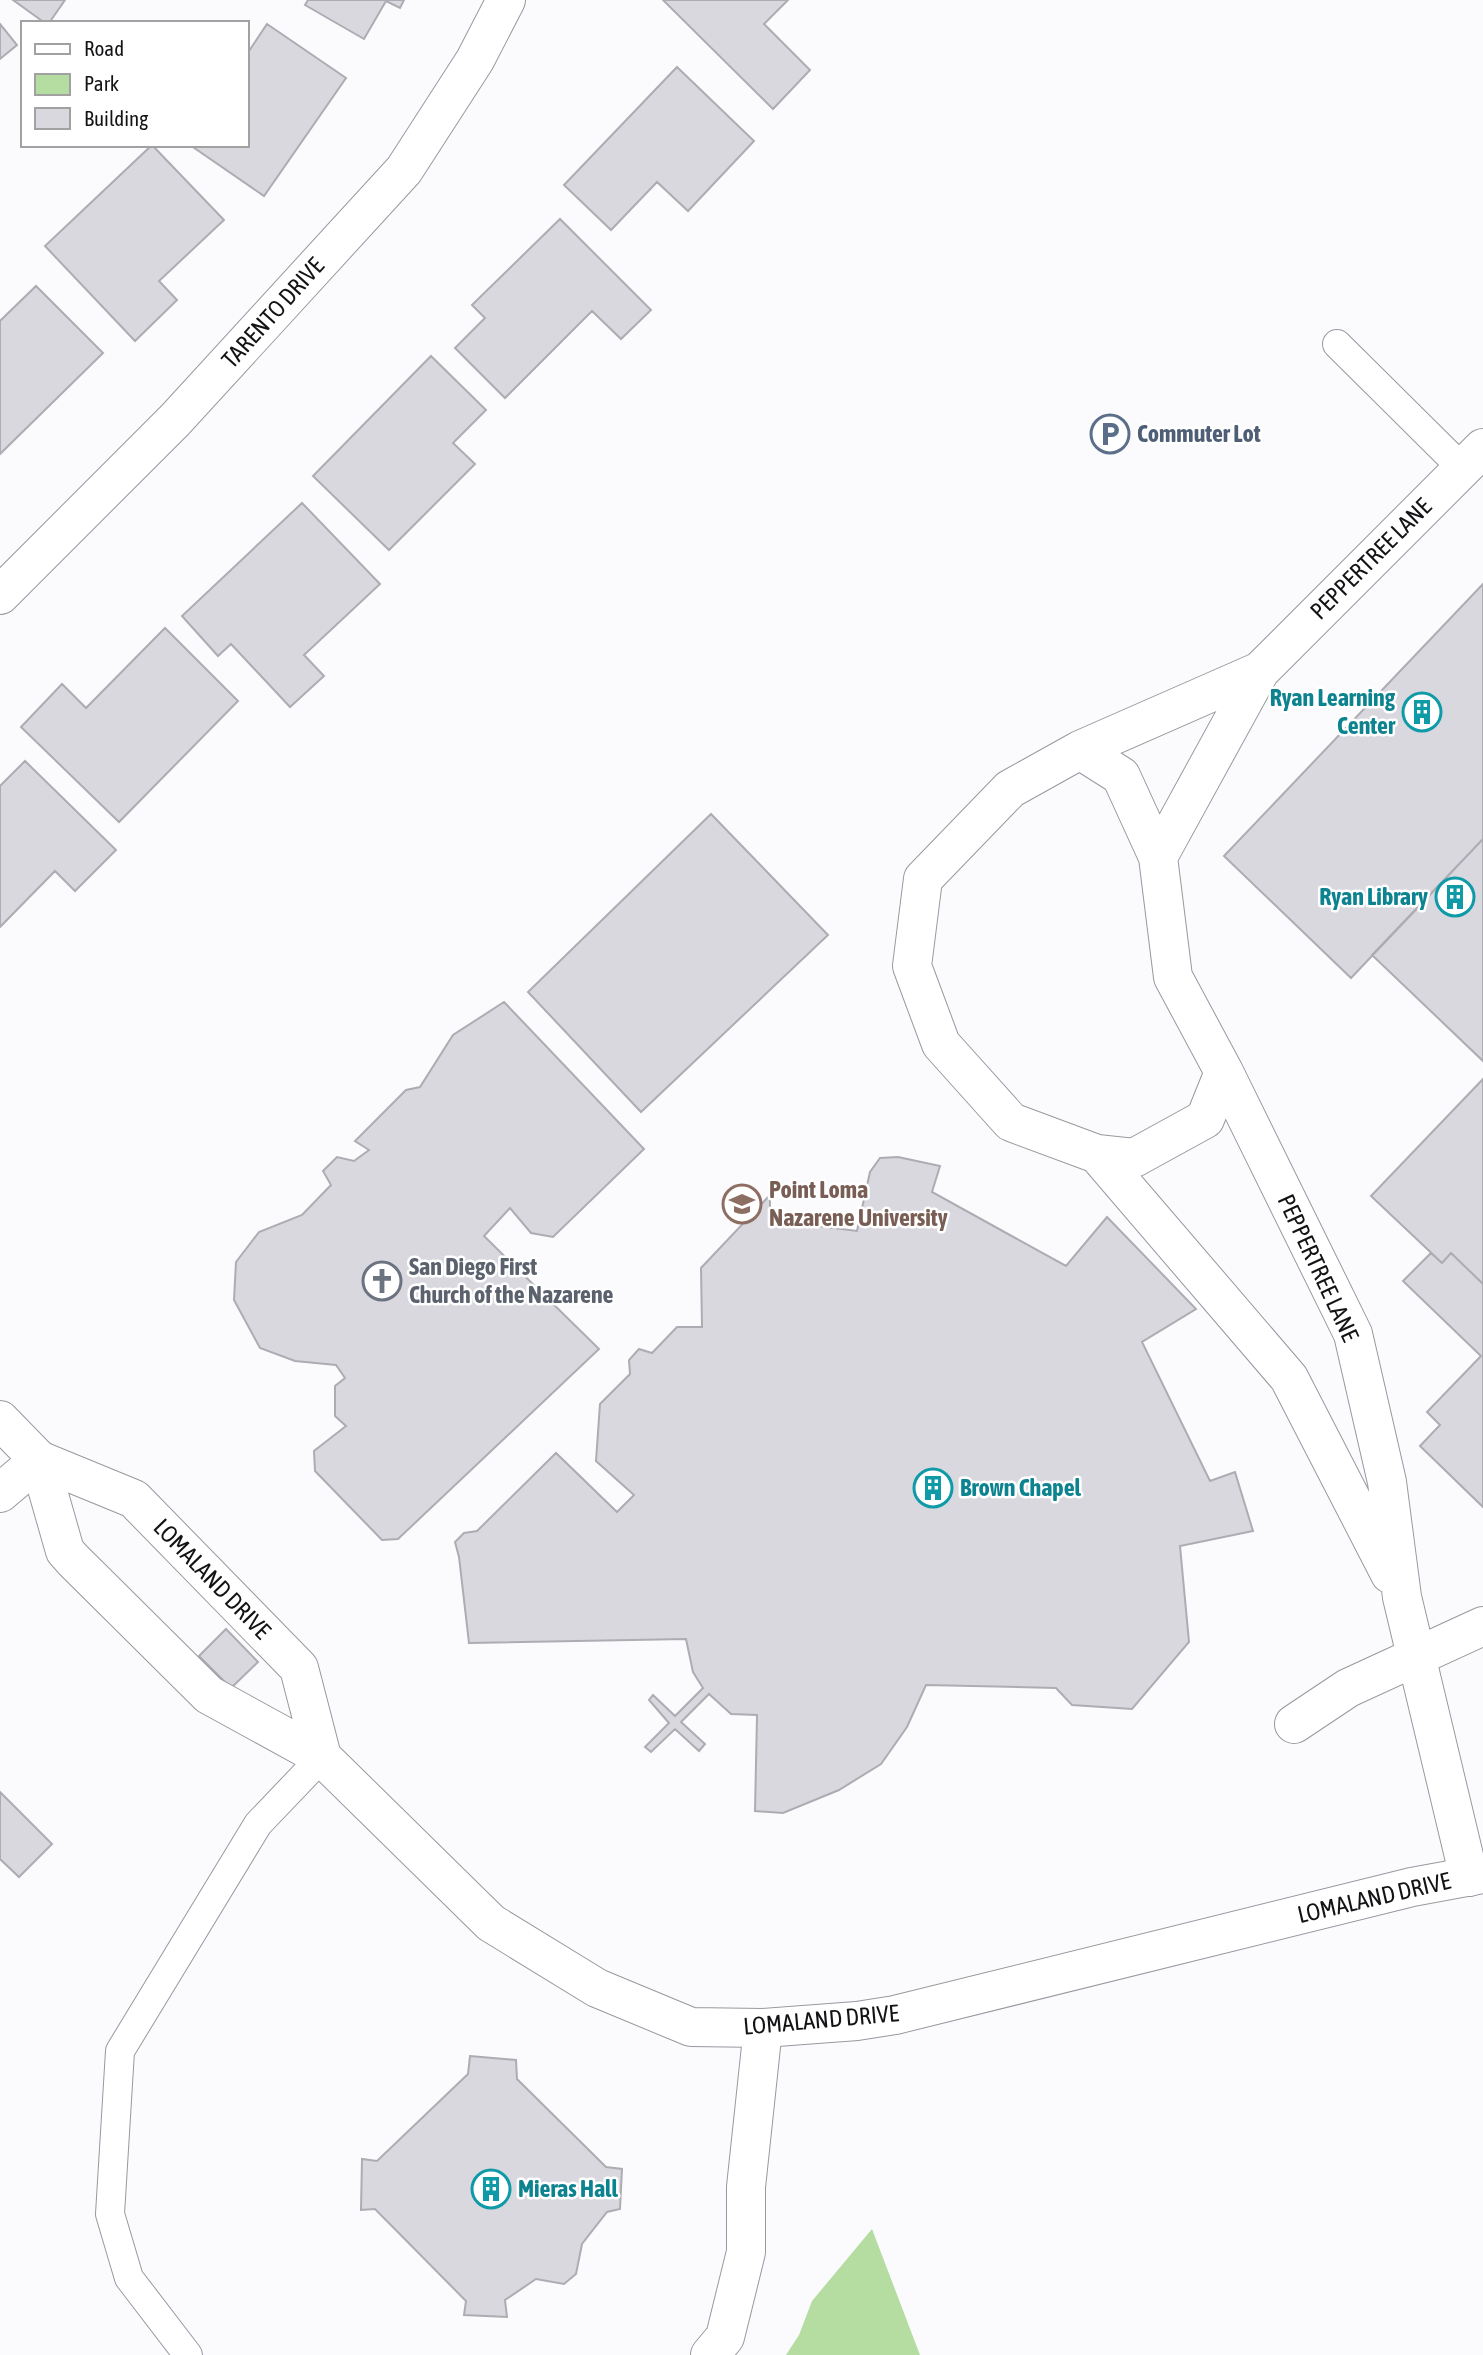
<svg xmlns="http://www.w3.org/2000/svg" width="1483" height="2355" viewBox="0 0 1483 2355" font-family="'Asap Condensed',sans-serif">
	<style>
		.green { fill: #b5dca1 }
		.building { fill: #dad8df; stroke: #aeacb3; stroke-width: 2 }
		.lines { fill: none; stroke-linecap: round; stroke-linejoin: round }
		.service-casing { stroke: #98999f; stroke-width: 30 }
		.pedestrian-casing { stroke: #98999f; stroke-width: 40 }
		.minor-casing { stroke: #98999f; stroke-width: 40 }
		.tertiary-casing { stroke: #98999f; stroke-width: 40 }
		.service { stroke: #fff; stroke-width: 28 }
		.pedestrian { stroke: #fff; stroke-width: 38 }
		.minor { stroke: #fff; stroke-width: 38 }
		.tertiary { stroke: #fff; stroke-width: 38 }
		.labels { text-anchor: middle; stroke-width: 5; stroke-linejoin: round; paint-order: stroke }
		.street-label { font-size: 24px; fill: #131316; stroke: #fff }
		.service-label { font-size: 24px; font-weight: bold; fill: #4e5e75; stroke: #fff; text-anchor: start }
		.culture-label { font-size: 24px; font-weight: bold; fill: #0d838f; stroke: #fff; text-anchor: end }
		.education-label { font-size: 24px; font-weight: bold; fill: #785e54; stroke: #fff; text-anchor: start }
		.worship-label { font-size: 24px; font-weight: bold; fill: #5b616d; stroke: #fff; text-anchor: start }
	</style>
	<rect width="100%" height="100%" fill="#fbfbfe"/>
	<path class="green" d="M 872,2229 L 920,2355 L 786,2355 L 799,2335 L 812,2301 Z"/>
	<path class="building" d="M 13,0 L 65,0 L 49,23 L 45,23 Z
		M 308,0 L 404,0 L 400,8 L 386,1 L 364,39 L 305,5 Z
		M 663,0 L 788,0 L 764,24 L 810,70 L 773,109 Z
		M 0,24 L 17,45 L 0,59 Z
		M 267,24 L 346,78 L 264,196 L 190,145 L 247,145 L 247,54 Z
		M 677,67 L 754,141 L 688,211 L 657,182 L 611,230 L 564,185 Z
		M 152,145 L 224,220 L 159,281 L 177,300 L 135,341 L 45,246 Z
		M 560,219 L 651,310 L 621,339 L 592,311 L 505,398 L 455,348 L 485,318 L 472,305 Z
		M 36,286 L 103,353 L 0,454 L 0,321 Z
		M 431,356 L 486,410 L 453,443 L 475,464 L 389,550 L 313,476 Z
		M 302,503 L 380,584 L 304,655 L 324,676 L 290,707 L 231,644 L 218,656 L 182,616 Z
		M 1483,584 L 1483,839 L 1351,978 L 1224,856 Z
		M 165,628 L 238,701 L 119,822 L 21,727 L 62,684 L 86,708 Z
		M 25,761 L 116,850 L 75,891 L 55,871 L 0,927 L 0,786 Z
		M 711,814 L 828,935 L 641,1112 L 528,992 Z
		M 1483,839 L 1483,1061 L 1372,955 Z
		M 504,1002 L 644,1149 L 553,1237 L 531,1233 L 510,1208 L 484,1236 L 599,1349 L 398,1539 L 382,1540 L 315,1471 L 314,1451 L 346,1426 L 335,1416 L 335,1386 L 345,1378 L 336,1365 L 295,1361 L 260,1348 L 234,1300 L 236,1262 L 259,1232 L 302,1215 L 331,1185 L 323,1171 L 337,1157 L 354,1161 L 369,1150 L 355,1141 L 406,1090 L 420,1087 L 453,1035 Z
		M 1483,1079 L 1483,1284 L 1451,1253 L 1442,1263 L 1371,1196 Z
		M 898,1157 L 940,1166 L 932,1192 L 1066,1266 L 1107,1217 L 1196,1309 L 1142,1342 L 1210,1481 L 1235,1472 L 1253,1531 L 1180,1546 L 1189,1642 L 1132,1709 L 1072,1705 L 1056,1688 L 926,1685 L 907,1727 L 881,1764 L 839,1790 L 783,1813 L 755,1811 L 757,1715 L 731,1714 L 709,1694 L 681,1722 L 705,1744 L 699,1751 L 675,1729 L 651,1752 L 645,1747 L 669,1723 L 649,1700 L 653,1695 L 675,1716 L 703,1688 L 693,1672 L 686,1639 L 469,1643 L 459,1557 L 455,1542 L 464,1533 L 477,1531 L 556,1453 L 617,1512 L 634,1495 L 596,1461 L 600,1404 L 630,1374 L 629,1360 L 639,1349 L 652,1353 L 677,1327 L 702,1327 L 701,1268 L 770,1195 L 770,1220 L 857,1231 L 870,1172 L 880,1158 Z
		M 1431,1253 L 1442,1263 L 1451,1253 L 1483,1284 L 1483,1507 L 1420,1446 L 1440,1425 L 1427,1412 L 1481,1356 L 1403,1281 Z
		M 226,1629 L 258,1662 L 231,1688 L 199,1656 Z
		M 0,1792 L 52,1844 L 19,1877 L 0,1859 Z
		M 470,2056 L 516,2060 L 517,2079 L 606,2167 L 622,2169 L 620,2209 L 607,2212 L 582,2244 L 576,2274 L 564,2284 L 536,2279 L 505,2300 L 507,2317 L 464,2315 L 466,2301 L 375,2209 L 361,2210 L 362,2159 L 377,2161 L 468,2074 Z"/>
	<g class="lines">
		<defs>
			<path id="service" d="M 1337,344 L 1462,468
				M 188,2355 L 129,2278 L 110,2214 L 120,2051 L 258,1824 L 322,1757"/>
			<path id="pedestrian" d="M 1294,1724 L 1348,1688 L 1483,1626"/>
			<path id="minor" d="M 0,595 L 175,420 L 404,170 L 475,60 L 506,0
				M 1080,750 L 1260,671
				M 1158,857 L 1121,776 L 1080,750 L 1010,789 L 923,879 L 912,966 L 941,1044 L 1011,1122 L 1097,1154 L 1134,1158 L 1205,1119 L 1224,1072 L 1173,977 L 1158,857 L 1260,671 L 1483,448
				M 1224,1072 L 1353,1334 L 1387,1482 L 1402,1597 L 1469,1877
				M 1097,1154 L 1289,1378 L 1390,1574
				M 0,1493 L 39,1460
				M 710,2355 L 725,2337 L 746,2252 L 746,2187 L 763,2028"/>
			<path id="tertiary" d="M 0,1420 L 39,1460 L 134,1499 L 299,1668 L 322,1757
				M 39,1460 L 65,1551 L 73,1560 L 209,1695 L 322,1757 L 491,1923 L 597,1988 L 691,2027 L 763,2028 L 857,2021 L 895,2015 L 1412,1887 L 1483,1874"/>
		</defs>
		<use href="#service" class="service-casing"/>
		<use href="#pedestrian" class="pedestrian-casing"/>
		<use href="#minor" class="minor-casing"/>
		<use href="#tertiary" class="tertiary-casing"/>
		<use href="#service" class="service"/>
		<use href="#pedestrian" class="pedestrian"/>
		<use href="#minor" class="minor"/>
		<use href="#tertiary" class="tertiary"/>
	</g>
	<defs>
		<symbol id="parking-ring" viewBox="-11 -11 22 22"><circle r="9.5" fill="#fff" stroke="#5c6f8a" stroke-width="1.5"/><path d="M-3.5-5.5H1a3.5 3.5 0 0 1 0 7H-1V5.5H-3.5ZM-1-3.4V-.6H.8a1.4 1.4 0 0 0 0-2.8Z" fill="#5c6f8a"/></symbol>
		<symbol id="building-ring" viewBox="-11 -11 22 22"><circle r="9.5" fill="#fff" stroke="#0f9aa8" stroke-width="1.5"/><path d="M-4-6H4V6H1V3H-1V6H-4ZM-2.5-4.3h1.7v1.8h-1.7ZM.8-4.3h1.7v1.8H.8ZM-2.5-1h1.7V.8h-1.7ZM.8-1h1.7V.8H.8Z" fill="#0f9aa8"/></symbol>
		<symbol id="university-ring" viewBox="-11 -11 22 22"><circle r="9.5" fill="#fff" stroke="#8d6e63" stroke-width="1.5"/><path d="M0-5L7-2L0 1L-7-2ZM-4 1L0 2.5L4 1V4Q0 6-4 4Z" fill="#8d6e63"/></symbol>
		<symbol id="church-ring" viewBox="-11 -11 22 22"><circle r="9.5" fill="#fff" stroke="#6b7280" stroke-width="1.5"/><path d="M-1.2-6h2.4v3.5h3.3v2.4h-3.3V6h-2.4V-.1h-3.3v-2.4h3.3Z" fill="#6b7280"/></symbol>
	</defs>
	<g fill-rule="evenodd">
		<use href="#parking-ring" x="1088" y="412" width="44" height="44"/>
		<use href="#building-ring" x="1400" y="690" width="44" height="44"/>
		<use href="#building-ring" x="1433" y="875" width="44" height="44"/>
		<use href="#university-ring" x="720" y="1182" width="44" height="44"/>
		<use href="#church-ring" x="360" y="1259" width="44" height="44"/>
		<use href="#building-ring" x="911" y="1466" width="44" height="44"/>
		<use href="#building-ring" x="469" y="2167" width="44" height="44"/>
	</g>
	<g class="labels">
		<g class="street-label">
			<text transform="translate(273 313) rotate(-48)" y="8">TARENTO DRIVE</text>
			<text transform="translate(1371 559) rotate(-45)" y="8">PEPPERTREE LANE</text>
			<text transform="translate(1318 1268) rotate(65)" y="8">PEPPERTREE LANE</text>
			<text transform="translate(212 1579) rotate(46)" y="8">LOMALAND DRIVE</text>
			<text transform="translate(1374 1898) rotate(-13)" y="8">LOMALAND DRIVE</text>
			<text transform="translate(821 2020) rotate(-5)" y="8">LOMALAND DRIVE</text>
		</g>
		<g class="service-label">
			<text x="1137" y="442">Commuter Lot</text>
		</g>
		<g class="culture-label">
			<text x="1395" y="706">Ryan Learning<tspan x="1395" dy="28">Center</tspan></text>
			<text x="1428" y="905">Ryan Library</text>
			<text x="960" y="1496" text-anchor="start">Brown Chapel</text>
			<text x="518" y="2197" text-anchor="start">Mieras Hall</text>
		</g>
		<g class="education-label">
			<text x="769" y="1198">Point Loma<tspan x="769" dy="28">Nazarene University</tspan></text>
		</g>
		<g class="worship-label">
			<text x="409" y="1275">San Diego First<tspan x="409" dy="28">Church of the Nazarene</tspan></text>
		</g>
	</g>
	<rect x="21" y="21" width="228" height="126" fill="#ffffff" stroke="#a1a1a2" stroke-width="2"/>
	<rect x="35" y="44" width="35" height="10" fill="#ffffff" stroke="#a1a1a2" stroke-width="2"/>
	<text x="84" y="56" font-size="21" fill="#131316">Road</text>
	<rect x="35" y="74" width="35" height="21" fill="#b5dca1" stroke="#a1a1a2" stroke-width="2"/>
	<text x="84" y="91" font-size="21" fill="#131316">Park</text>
	<rect x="35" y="108" width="35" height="21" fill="#dad8df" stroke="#a1a1a2" stroke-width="2"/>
	<text x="84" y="126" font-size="21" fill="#131316">Building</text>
</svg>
